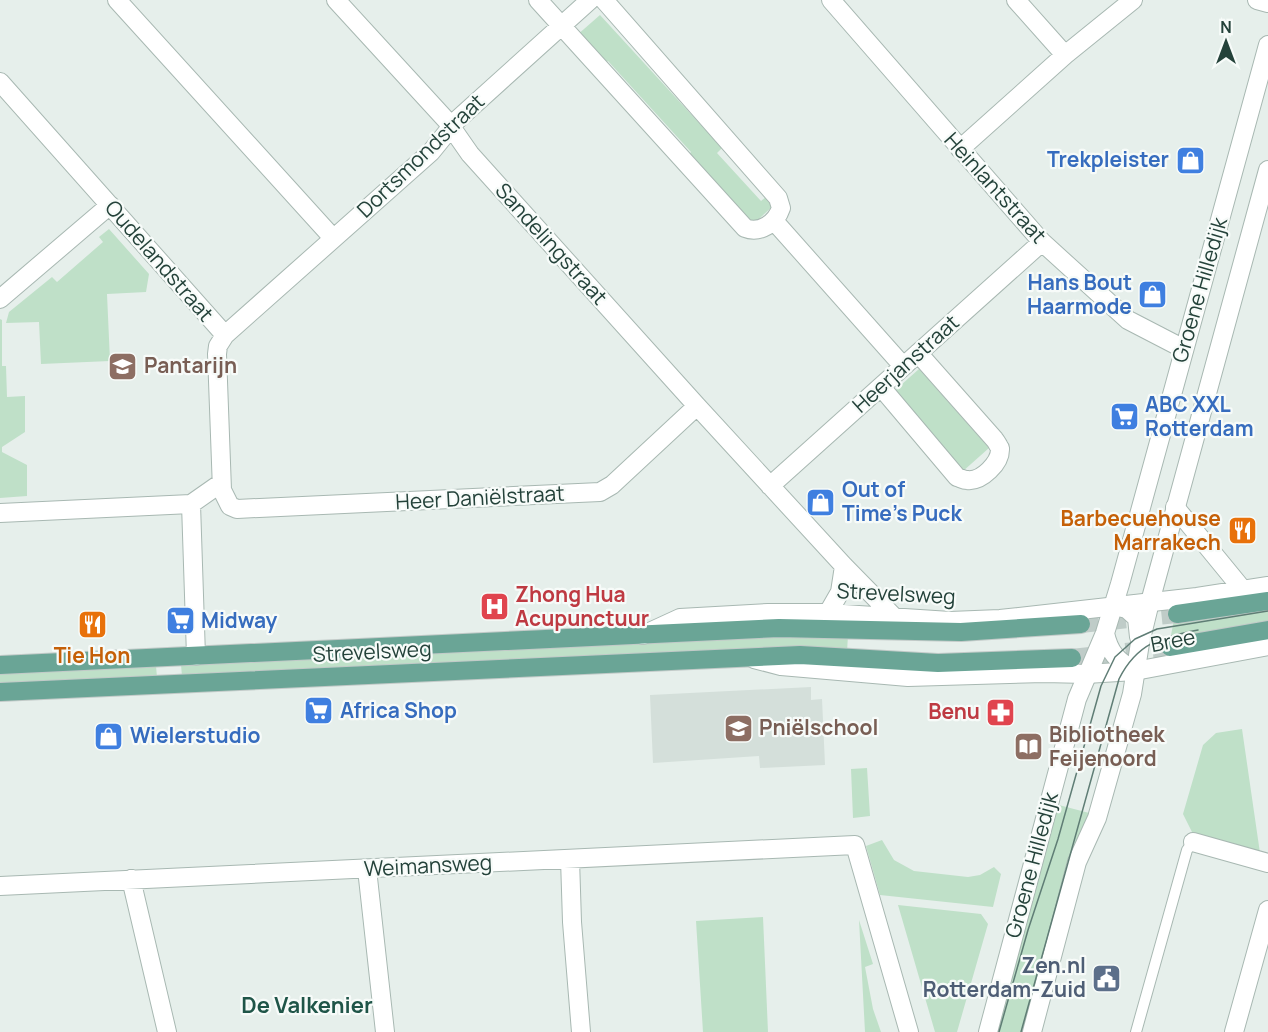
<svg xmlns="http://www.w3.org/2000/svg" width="1268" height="1032" viewBox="0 0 1268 1032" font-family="Manrope,sans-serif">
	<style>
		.built { fill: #d4dfda }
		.green { fill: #bfe0c8 }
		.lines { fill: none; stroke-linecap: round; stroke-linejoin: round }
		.primary-tunnel { stroke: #bfccc8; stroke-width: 18; stroke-dasharray: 18 9; stroke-linecap: butt }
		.service-casing { stroke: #a8b8b2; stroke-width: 12 }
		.minor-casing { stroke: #a8b8b2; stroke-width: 20 }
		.tertiary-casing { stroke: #a8b8b2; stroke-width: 20 }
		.primary-casing { stroke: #c2cac8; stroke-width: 20 }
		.service { stroke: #fff; stroke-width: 10 }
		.minor { stroke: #fff; stroke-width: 18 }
		.tertiary { stroke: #fff; stroke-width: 18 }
		.primary { stroke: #6aa596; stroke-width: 18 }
		.tram { stroke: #5f7d75; stroke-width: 1.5 }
		.labels { text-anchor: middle; stroke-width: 4.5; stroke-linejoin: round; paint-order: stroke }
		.street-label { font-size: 21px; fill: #24423a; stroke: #f7fbf9 }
		.shop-label { font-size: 21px; font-weight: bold; fill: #366cbe; stroke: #f7fbf9; text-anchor: start }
		.education-label { font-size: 21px; font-weight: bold; fill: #785e54; stroke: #f7fbf9; text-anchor: start }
		.food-label { font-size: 21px; font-weight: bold; fill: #c56008; stroke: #f7fbf9; text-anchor: end }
		.health-label { font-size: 21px; font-weight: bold; fill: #be3a42; stroke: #f7fbf9; text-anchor: start }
		.service-label { font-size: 21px; font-weight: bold; fill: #4e5e75; stroke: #f7fbf9; text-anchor: end }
		.neighbourhood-label { font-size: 22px; font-weight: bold; fill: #1f5548; stroke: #f7fbf9 }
	</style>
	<rect width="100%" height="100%" fill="#e6efeb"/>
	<path class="built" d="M 811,687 L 811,700 L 822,699 L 825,765 L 760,768 L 759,756 L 653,763 L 650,695 Z"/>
	<path class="green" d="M 600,15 L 722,148 L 717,153 L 761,201 L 766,197 L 774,205 L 751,226 L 687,157 L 691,152 L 608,61 L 603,65 L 576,36 Z
		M 109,229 L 149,274 L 146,292 L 107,294 L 110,361 L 41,364 L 39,322 L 6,323 L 9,312 L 52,277 L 57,282 L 103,242 L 99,237 Z
		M 0,319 L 2,320 L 2,366 L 6,366 L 7,397 L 25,396 L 25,432 L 2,447 L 2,452 L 27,465 L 27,496 L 0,498 Z
		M 919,369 L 989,448 L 962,472 L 892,393 Z
		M 1268,606 L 1268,623 L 1170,640 L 1174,620 Z
		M 814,634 L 848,635 L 847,652 L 182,676 L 181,665 Z
		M 156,666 L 157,677 L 0,685 L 0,674 Z
		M 1242,729 L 1260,853 L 1194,836 L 1183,814 L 1203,745 L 1216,733 Z
		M 867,768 L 870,816 L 853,818 L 851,769 Z
		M 1055,804 L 1093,814 L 1026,1032 L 993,1032 Z
		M 882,840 L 894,860 L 914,871 L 968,877 L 980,875 L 994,867 L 1001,874 L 993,907 L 880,895 L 866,846 Z
		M 898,905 L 981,914 L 988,924 L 957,1032 L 935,1032 Z
		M 763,917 L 768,1032 L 703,1032 L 696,921 Z
		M 859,920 L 873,964 L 865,967 L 873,1009 L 881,1032 L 865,1032 Z"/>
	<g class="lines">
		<path class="primary-tunnel" d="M 1081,624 L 1177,614
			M 1072,658 L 1170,647"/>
		<defs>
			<path id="service" d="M 1136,1032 L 1187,850 L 1193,842"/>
			<path id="minor" d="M 117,0 L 333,238
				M 336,0 L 447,121 L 470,154 L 697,406 L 844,566 L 894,617
				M 538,0 L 745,228 C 760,234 776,223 781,208 L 778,198 L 604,0
				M 590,0 L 457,120 L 431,152 L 225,335 L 218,346 L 217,354 L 222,490 L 230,506 L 237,509 L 600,492 L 612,485 L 697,406
				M 831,0 L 1042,242 L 1128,320 L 1184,349
				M 1016,0 L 1065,55
				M 1257,0 L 1268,3
				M 0,82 L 225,335
				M 960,149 L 1065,55 L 1133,0
				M 775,222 L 903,366
				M 0,299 L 110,205
				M 881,387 L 957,477 C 961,478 963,480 967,480 C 981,482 1001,463 1000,448 C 999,447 996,441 995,440 L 918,353
				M 770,486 L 1042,242
				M 191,504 L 196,656
				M 1175,507 L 1243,590
				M 0,513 L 191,504 L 221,483
				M 828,613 L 840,592 L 844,566
				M 643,635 L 680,618 L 768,613 L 828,613 L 950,621 L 1000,619 L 1197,597 L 1268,586
				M 754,659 L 781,666 L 908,677 L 1044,673 L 1086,674 L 1135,671 L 1268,646
				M 1193,842 L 1268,863
				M 570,859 L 572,922 L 581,1032
				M 367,869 L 385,1032
				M 131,879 L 167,1032
				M 0,886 L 855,845 L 909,1032
				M 1234,1032 L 1268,910"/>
			<path id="tertiary" d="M 1114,606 L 1127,609 L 1137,618 L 1139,637
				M 1105,633 C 1109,652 1117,661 1135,671
				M 988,1032 L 1077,699 L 1105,633 L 1120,584 L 1268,45
				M 1032,1032 L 1077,862 L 1097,818 L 1132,694 L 1140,643 L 1150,602 L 1268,170"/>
			<path id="primary" d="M 1177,614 L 1268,601
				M 1170,647 L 1268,630
				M 0,665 L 779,628 L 961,632 L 1081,624
				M 0,692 L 800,655 L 938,663 L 1072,658"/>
		</defs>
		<use href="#service" class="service-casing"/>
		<use href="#minor" class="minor-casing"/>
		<use href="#tertiary" class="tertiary-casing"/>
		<use href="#primary" class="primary-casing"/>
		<use href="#service" class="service"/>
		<use href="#minor" class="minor"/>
		<use href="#tertiary" class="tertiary"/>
		<use href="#primary" class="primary"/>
		<path class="tram" d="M 999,1032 L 1028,930 L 1058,839 L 1101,686 L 1115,657 L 1135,639 L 1157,629 L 1268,611
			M 1021,1032 L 1119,679 C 1137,643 1161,637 1198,630"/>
	</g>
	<defs>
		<symbol id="shop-square" viewBox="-11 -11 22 22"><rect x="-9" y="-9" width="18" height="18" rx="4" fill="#3f7fe0" stroke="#f7fbf9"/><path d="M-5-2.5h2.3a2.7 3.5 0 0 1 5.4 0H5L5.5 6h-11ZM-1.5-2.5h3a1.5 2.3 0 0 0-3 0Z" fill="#fff"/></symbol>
		<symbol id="school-square" viewBox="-11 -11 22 22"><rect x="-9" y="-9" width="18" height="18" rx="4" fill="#8d6e63" stroke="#f7fbf9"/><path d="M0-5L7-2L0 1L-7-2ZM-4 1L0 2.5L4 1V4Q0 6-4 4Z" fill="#fff"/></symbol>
		<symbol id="supermarket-square" viewBox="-11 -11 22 22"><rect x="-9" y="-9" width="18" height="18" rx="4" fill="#3f7fe0" stroke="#f7fbf9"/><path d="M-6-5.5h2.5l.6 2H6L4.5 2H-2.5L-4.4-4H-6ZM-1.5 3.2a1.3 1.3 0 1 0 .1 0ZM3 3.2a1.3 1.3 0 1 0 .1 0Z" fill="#fff"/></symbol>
		<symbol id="restaurant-square" viewBox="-11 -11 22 22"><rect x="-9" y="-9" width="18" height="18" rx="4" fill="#e8710a" stroke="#f7fbf9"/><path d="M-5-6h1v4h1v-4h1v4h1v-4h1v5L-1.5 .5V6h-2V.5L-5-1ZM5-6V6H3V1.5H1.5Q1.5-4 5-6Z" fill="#fff"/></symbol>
		<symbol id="hospital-square" viewBox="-11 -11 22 22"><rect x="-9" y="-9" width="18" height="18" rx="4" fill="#e0444e" stroke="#f7fbf9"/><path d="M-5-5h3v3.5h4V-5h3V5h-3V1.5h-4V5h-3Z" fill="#fff"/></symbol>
		<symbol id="pharmacy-square" viewBox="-11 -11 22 22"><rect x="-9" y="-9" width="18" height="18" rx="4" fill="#e0444e" stroke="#f7fbf9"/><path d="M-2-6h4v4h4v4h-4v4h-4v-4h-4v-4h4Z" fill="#fff"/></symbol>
		<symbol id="library-square" viewBox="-11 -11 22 22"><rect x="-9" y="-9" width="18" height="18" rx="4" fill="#8d6e63" stroke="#f7fbf9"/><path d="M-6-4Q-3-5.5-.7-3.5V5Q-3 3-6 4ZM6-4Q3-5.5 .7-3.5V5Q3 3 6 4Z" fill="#fff"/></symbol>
		<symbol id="civic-square" viewBox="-11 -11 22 22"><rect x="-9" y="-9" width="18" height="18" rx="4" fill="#5c6f8a" stroke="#f7fbf9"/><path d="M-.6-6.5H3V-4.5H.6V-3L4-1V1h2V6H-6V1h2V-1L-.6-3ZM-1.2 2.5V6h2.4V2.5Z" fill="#fff"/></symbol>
	</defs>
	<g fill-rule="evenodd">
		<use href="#shop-square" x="1174" y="144" width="33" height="33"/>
		<use href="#shop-square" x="1136" y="278" width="33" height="33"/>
		<use href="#school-square" x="106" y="350" width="33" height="33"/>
		<use href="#supermarket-square" x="1108" y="400" width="33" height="33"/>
		<use href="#shop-square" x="804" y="486" width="33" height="33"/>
		<use href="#restaurant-square" x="1226" y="514" width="33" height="33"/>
		<use href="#hospital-square" x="478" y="590" width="33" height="33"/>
		<use href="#supermarket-square" x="164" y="604" width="33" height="33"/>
		<use href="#restaurant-square" x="76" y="608" width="33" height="33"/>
		<use href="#supermarket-square" x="302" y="694" width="33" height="33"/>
		<use href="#pharmacy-square" x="984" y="696" width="33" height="33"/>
		<use href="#school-square" x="722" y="712" width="33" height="33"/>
		<use href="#shop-square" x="92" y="720" width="33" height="33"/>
		<use href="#library-square" x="1012" y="730" width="33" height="33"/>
		<use href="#civic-square" x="1090" y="962" width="33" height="33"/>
	</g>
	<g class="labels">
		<g class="street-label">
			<text transform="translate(421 156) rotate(-44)" y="7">Dortsmondstraat</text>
			<text transform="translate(995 188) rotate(48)" y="7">Heinlantstraat</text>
			<text transform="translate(551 244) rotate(48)" y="7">Sandelingstraat</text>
			<text transform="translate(159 261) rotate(49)" y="7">Oudelandstraat</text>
			<text transform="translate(1200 290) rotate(-74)" y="7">Groene Hilledijk</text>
			<text transform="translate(906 364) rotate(-42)" y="7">Heerjanstraat</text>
			<text transform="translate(480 498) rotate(-3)" y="7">Heer Daniëlstraat</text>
			<text transform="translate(896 594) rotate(3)" y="7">Strevelsweg</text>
			<text transform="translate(1173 641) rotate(-11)" y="7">Bree</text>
			<text transform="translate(372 652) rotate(-3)" y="7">Strevelsweg</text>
			<text transform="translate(1032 865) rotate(-75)" y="7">Groene Hilledijk</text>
			<text transform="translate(428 866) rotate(-3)" y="7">Weimansweg</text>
		</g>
		<g class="shop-label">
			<text x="1169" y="167" text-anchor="end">Trekpleister</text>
			<text x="1132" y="290" text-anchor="end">Hans Bout<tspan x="1132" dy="24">Haarmode</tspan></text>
			<text x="1145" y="412">ABC XXL<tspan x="1145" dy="24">Rotterdam</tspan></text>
			<text x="842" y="497">Out of<tspan x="842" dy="24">Time's Puck</tspan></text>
			<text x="201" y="628">Midway</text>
			<text x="340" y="718">Africa Shop</text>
			<text x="130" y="743">Wielerstudio</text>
		</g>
		<g class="education-label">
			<text x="144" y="373">Pantarijn</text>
			<text x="759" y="735">Pniëlschool</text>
			<text x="1049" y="742">Bibliotheek<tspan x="1049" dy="24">Feijenoord</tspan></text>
		</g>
		<g class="food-label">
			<text x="1221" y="526">Barbecuehouse<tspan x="1221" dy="24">Marrakech</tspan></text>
			<text x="92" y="663" text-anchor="middle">Tie Hon</text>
		</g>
		<g class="health-label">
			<text x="515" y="602">Zhong Hua<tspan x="515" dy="24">Acupunctuur</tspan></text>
			<text x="980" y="719" text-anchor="end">Benu</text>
		</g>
		<g class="service-label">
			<text x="1086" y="973">Zen.nl<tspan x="1086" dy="24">Rotterdam-Zuid</tspan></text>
		</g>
		<g class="neighbourhood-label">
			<text x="307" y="1013">De Valkenier</text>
		</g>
	</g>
	<g transform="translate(1226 42)" stroke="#f7fbf9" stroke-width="4.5" paint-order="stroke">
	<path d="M0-4.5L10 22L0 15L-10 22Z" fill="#24423a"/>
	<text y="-9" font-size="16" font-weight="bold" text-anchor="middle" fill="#24423a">N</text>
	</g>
</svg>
